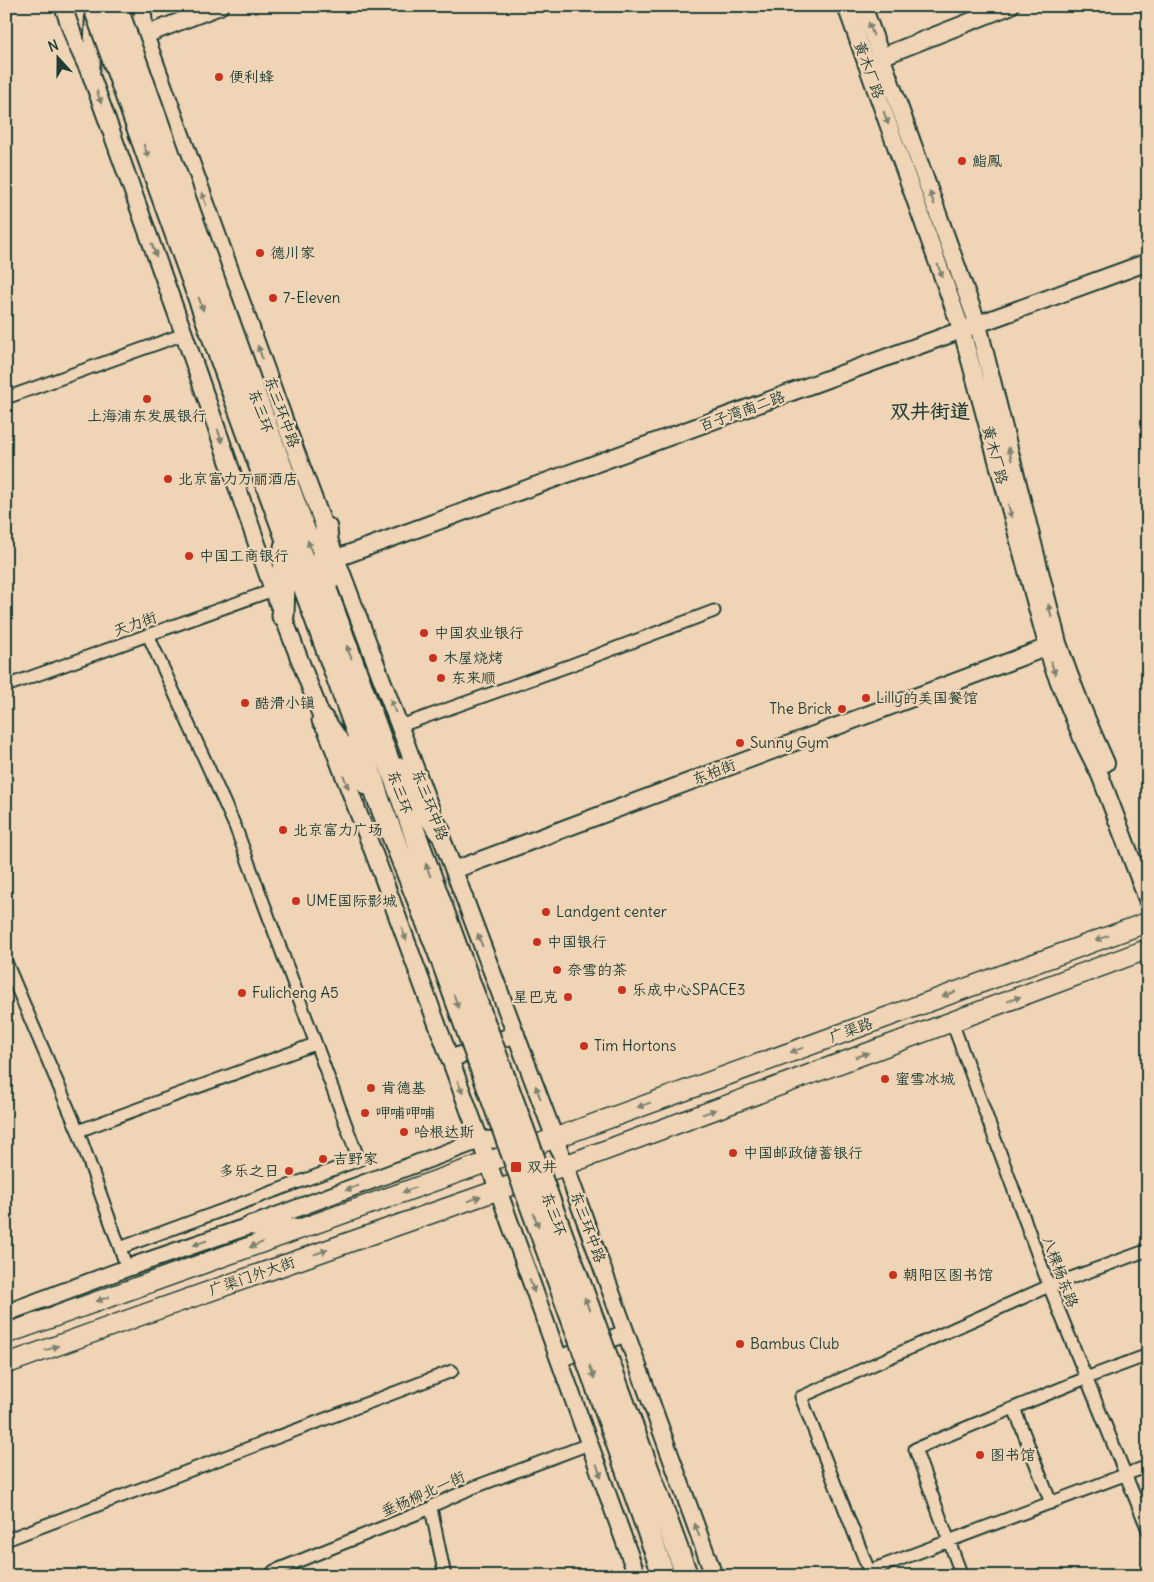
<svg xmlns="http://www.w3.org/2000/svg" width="1154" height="1582" viewBox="0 0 1154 1582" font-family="Delius,'LXGW WenKai TC',sans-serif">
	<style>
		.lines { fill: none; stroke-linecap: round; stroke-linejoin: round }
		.street-casing { stroke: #1f3d34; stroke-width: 15 }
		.secondary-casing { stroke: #1f3d34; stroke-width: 20 }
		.primary-casing { stroke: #1f3d34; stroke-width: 22 }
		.highway-casing { stroke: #1f3d34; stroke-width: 25 }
		.street { stroke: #efd4b6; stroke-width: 11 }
		.secondary { stroke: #efd4b6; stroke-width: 16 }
		.primary { stroke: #efd4b6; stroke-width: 19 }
		.highway { stroke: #efd4b6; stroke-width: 21 }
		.highway-bridge-casing { stroke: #1f3d34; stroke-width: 25; stroke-linecap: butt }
		.highway-bridge { stroke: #efd4b6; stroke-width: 21 }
		.oneway { fill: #7d816e }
		.poi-dot { fill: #c8321e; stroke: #efd4b6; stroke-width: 2 }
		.labels { text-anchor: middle; stroke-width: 4.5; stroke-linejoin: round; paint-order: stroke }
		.street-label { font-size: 15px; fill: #1f3d34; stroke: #efd4b6 }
		.poi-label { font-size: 15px; fill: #1f3d34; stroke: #efd4b6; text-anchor: start }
		.district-label { font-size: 20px; font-weight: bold; fill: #1f3d34; stroke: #efd4b6 }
	</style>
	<rect width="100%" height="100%" fill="#efd4b6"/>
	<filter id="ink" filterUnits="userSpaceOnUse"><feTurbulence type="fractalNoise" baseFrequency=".02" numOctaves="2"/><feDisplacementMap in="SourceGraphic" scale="10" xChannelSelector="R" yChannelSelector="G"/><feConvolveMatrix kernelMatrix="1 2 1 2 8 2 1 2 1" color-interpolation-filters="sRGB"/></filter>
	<g filter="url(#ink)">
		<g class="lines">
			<defs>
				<path id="street" d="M 6,398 L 184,334
					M 6,686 L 273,590
					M 400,726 L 571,665 L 714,611
					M 6,962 L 78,1131 L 127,1268
					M 952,1022 L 1049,1286 L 1148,1530
					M 78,1131 L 315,1044
					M 120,1248 L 359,1160 L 235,826 L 148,635
					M 1014,1408 L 1051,1503
					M 431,1508 L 445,1576
					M 6,1540 L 452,1371
					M 869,1571 L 1148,1466
					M 270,1576 L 274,1571 L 431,1508 L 434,1505 L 472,1488 L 589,1444
					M 871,1576 L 801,1397 L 1049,1286 L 1148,1250
					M 962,1576 L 915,1449 L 1086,1378 L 1148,1355"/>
				<path id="secondary" d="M 63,6 L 76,43 L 90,73
					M 142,6 L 145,35 L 220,6
					M 846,6 L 962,331 L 1053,667 L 1084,743 L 1100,775 L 1148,902
					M 863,6 L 978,325 L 1058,643 C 1072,684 1088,724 1106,763
					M 117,11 L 145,35 L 290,436 L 565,1165 L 714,1576
					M 94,15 L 91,75 L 184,334 L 273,590 L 381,872 L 488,1162 L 637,1576
					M 873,60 L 1010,6
					M 337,558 L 1148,262
					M 454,870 L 1056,644
					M 450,1059 L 516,1034
					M 6,1313 L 127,1268 L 252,1225 L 480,1140 L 518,1139
					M 559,1359 L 626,1333"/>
				<path id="primary" d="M 252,1225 L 294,1229
					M 6,1334 L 555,1138 L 1148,922
					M 6,1364 L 139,1316 L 498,1190 L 1148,949"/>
				<path id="highway" d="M 252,387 L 457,949
					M 234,395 L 358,734 L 379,801 L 440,955
					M 326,528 L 330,579
					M 283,616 L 285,547
					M 323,720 L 367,784
					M 401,769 L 439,831
					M 628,1415 L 687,1576
					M 610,1423 L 664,1576"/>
			</defs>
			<use href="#street" class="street-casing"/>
			<use href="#secondary" class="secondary-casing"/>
			<use href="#primary" class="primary-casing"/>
			<use href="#highway" class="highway-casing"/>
			<use href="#street" class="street"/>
			<use href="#secondary" class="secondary"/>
			<use href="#primary" class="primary"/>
			<use href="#highway" class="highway"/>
			<defs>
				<path id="highway-bridge" d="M 94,6 L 234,395
					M 116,6 L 252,387
					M 457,949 L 628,1415
					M 440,955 L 610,1423"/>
			</defs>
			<use href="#highway-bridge" class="highway-bridge-casing"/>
			<use href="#highway-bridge" class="highway-bridge"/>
		</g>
		<defs><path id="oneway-solid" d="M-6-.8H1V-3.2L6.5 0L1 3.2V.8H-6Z" transform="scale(1.25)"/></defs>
		<g class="oneway">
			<use href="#oneway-solid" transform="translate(871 29) rotate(-110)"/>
			<use href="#oneway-solid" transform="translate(99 97) rotate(70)"/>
			<use href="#oneway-solid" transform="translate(886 118) rotate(70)"/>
			<use href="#oneway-solid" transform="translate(146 151) rotate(70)"/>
			<use href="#oneway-solid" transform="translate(932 198) rotate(-110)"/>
			<use href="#oneway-solid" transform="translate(204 199) rotate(-110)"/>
			<use href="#oneway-solid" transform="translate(154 250) rotate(70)"/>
			<use href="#oneway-solid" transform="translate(940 271) rotate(70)"/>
			<use href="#oneway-solid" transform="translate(201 304) rotate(70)"/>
			<use href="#oneway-solid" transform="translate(260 352) rotate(-110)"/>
			<use href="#oneway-solid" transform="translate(220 436) rotate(71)"/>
			<use href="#oneway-solid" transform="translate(1010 454) rotate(-104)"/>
			<use href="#oneway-solid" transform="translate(1010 511) rotate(75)"/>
			<use href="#oneway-solid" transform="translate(310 547) rotate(-110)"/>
			<use href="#oneway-solid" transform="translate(1050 611) rotate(-104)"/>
			<use href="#oneway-solid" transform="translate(349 652) rotate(-110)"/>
			<use href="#oneway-solid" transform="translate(1053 668) rotate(71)"/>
			<use href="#oneway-solid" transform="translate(393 706) rotate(-110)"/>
			<use href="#oneway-solid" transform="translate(346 782) rotate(69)"/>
			<use href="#oneway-solid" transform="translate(428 870) rotate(-110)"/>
			<use href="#oneway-solid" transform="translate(404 934) rotate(70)"/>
			<use href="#oneway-solid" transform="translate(1102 938) rotate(160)"/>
			<use href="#oneway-solid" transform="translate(480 940) rotate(-111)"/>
			<use href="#oneway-solid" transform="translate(949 994) rotate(160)"/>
			<use href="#oneway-solid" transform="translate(1014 999) rotate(-20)"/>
			<use href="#oneway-solid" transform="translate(456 1001) rotate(70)"/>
			<use href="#oneway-solid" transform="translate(797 1050) rotate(160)"/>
			<use href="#oneway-solid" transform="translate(862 1055) rotate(-20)"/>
			<use href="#oneway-solid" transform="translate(460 1087) rotate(69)"/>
			<use href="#oneway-solid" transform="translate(538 1092) rotate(-111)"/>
			<use href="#oneway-solid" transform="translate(644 1105) rotate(160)"/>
			<use href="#oneway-solid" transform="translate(709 1112) rotate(-20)"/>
			<use href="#oneway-solid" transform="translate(352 1188) rotate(160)"/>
			<use href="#oneway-solid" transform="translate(409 1190) rotate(160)"/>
			<use href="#oneway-solid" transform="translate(474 1199) rotate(-19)"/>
			<use href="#oneway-solid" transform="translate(536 1220) rotate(70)"/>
			<use href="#oneway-solid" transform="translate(200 1243) rotate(161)"/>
			<use href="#oneway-solid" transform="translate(256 1245) rotate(160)"/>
			<use href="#oneway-solid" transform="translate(321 1252) rotate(-19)"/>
			<use href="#oneway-solid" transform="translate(532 1286) rotate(70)"/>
			<use href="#oneway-solid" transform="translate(103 1299) rotate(160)"/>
			<use href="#oneway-solid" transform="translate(587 1304) rotate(-110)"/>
			<use href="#oneway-solid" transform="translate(52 1348) rotate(-20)"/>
			<use href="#oneway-solid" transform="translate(592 1372) rotate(70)"/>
			<use href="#oneway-solid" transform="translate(599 1471) rotate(70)"/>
			<use href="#oneway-solid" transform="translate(697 1530) rotate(-110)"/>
		</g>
	</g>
	<g class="poi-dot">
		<circle cx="219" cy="77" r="5"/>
		<circle cx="962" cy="161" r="5"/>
		<circle cx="260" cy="253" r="5"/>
		<circle cx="273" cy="298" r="5"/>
		<circle cx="147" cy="399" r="5"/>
		<circle cx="168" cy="479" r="5"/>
		<circle cx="189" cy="556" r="5"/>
		<circle cx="424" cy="633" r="5"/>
		<circle cx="433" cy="658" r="5"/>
		<circle cx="441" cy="678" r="5"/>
		<circle cx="866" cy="698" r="5"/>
		<circle cx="245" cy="703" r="5"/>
		<circle cx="842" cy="709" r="5"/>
		<circle cx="740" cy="743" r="5"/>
		<circle cx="283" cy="830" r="5"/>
		<circle cx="296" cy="901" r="5"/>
		<circle cx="546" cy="912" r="5"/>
		<circle cx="537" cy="942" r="5"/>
		<circle cx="557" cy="970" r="5"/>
		<circle cx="622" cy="990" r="5"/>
		<circle cx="242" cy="993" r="5"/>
		<circle cx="568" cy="997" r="5"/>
		<circle cx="584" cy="1046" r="5"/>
		<circle cx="885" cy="1079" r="5"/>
		<circle cx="371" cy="1088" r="5"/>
		<circle cx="365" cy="1113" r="5"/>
		<circle cx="404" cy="1132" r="5"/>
		<circle cx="733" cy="1153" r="5"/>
		<circle cx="323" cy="1159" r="5"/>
		<rect x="510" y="1161" width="12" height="12" rx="2.5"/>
		<circle cx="289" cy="1171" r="5"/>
		<circle cx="893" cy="1275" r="5"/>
		<circle cx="740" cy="1344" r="5"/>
		<circle cx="980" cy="1455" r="5"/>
	</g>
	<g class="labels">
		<g class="street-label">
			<text transform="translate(869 70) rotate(70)" y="5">黄木厂路</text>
			<text transform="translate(261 411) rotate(70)" y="5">东三环</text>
			<text transform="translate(742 411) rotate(-20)" y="5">百子湾南二路</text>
			<text transform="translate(282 412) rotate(70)" y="5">东三环中路</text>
			<text transform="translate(995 455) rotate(75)" y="5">黄木厂路</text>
			<text transform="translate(135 624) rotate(-20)" y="5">天力街</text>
			<text transform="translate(714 772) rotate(-21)" y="5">东柏街</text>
			<text transform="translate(400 792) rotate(70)" y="5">东三环</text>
			<text transform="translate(430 805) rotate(69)" y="5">东三环中路</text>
			<text transform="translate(851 1030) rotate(-20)" y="5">广渠路</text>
			<text transform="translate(554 1214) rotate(70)" y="5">东三环</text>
			<text transform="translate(588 1227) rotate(70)" y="5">东三环中路</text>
			<text transform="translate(1060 1272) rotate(69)" y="5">八棵杨东路</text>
			<text transform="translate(252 1276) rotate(-19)" y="5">广渠门外大街</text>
			<text transform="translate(423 1494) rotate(-24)" y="5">垂杨柳北一街</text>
		</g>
		<g class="poi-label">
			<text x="229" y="82">便利蜂</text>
			<text x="972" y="166">鮨鳳</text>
			<text x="270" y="258">德川家</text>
			<text x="283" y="303">7-Eleven</text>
			<text x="147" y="421" text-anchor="middle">上海浦东发展银行</text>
			<text x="178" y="484">北京富力万丽酒店</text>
			<text x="199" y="561">中国工商银行</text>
			<text x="434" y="638">中国农业银行</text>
			<text x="443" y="663">木屋烧烤</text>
			<text x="451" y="683">东来顺</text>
			<text x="876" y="703">Lilly的美国餐馆</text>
			<text x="255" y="708">酷滑小镇</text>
			<text x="832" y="714" text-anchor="end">The Brick</text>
			<text x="750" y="748">Sunny Gym</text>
			<text x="293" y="835">北京富力广场</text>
			<text x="306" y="906">UME国际影城</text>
			<text x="556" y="917">Landgent center</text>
			<text x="547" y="947">中国银行</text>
			<text x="567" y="975">奈雪的茶</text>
			<text x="632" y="995">乐成中心SPACE3</text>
			<text x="252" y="998">Fulicheng A5</text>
			<text x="558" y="1002" text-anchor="end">星巴克</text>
			<text x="594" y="1051">Tim Hortons</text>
			<text x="895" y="1084">蜜雪冰城</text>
			<text x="381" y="1093">肯德基</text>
			<text x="375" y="1118">呷哺呷哺</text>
			<text x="414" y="1137">哈根达斯</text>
			<text x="743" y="1158">中国邮政储蓄银行</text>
			<text x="333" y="1164">吉野家</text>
			<text x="527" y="1172">双井</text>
			<text x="279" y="1176" text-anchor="end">多乐之日</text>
			<text x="903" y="1280">朝阳区图书馆</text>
			<text x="750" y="1349">Bambus Club</text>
			<text x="990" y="1460">图书馆</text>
		</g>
		<g class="district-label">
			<text x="930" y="418">双井街道</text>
		</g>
	</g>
	<rect width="1154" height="1582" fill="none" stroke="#efd4b6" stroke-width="25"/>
	<rect x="12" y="12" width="1129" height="1557" fill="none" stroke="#1f3d34" stroke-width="2" filter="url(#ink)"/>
	<g transform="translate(58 58) rotate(339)" stroke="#efd4b6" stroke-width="4" paint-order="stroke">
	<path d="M0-4L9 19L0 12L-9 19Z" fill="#1f3d34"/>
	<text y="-8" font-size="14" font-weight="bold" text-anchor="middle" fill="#1f3d34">N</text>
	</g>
</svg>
